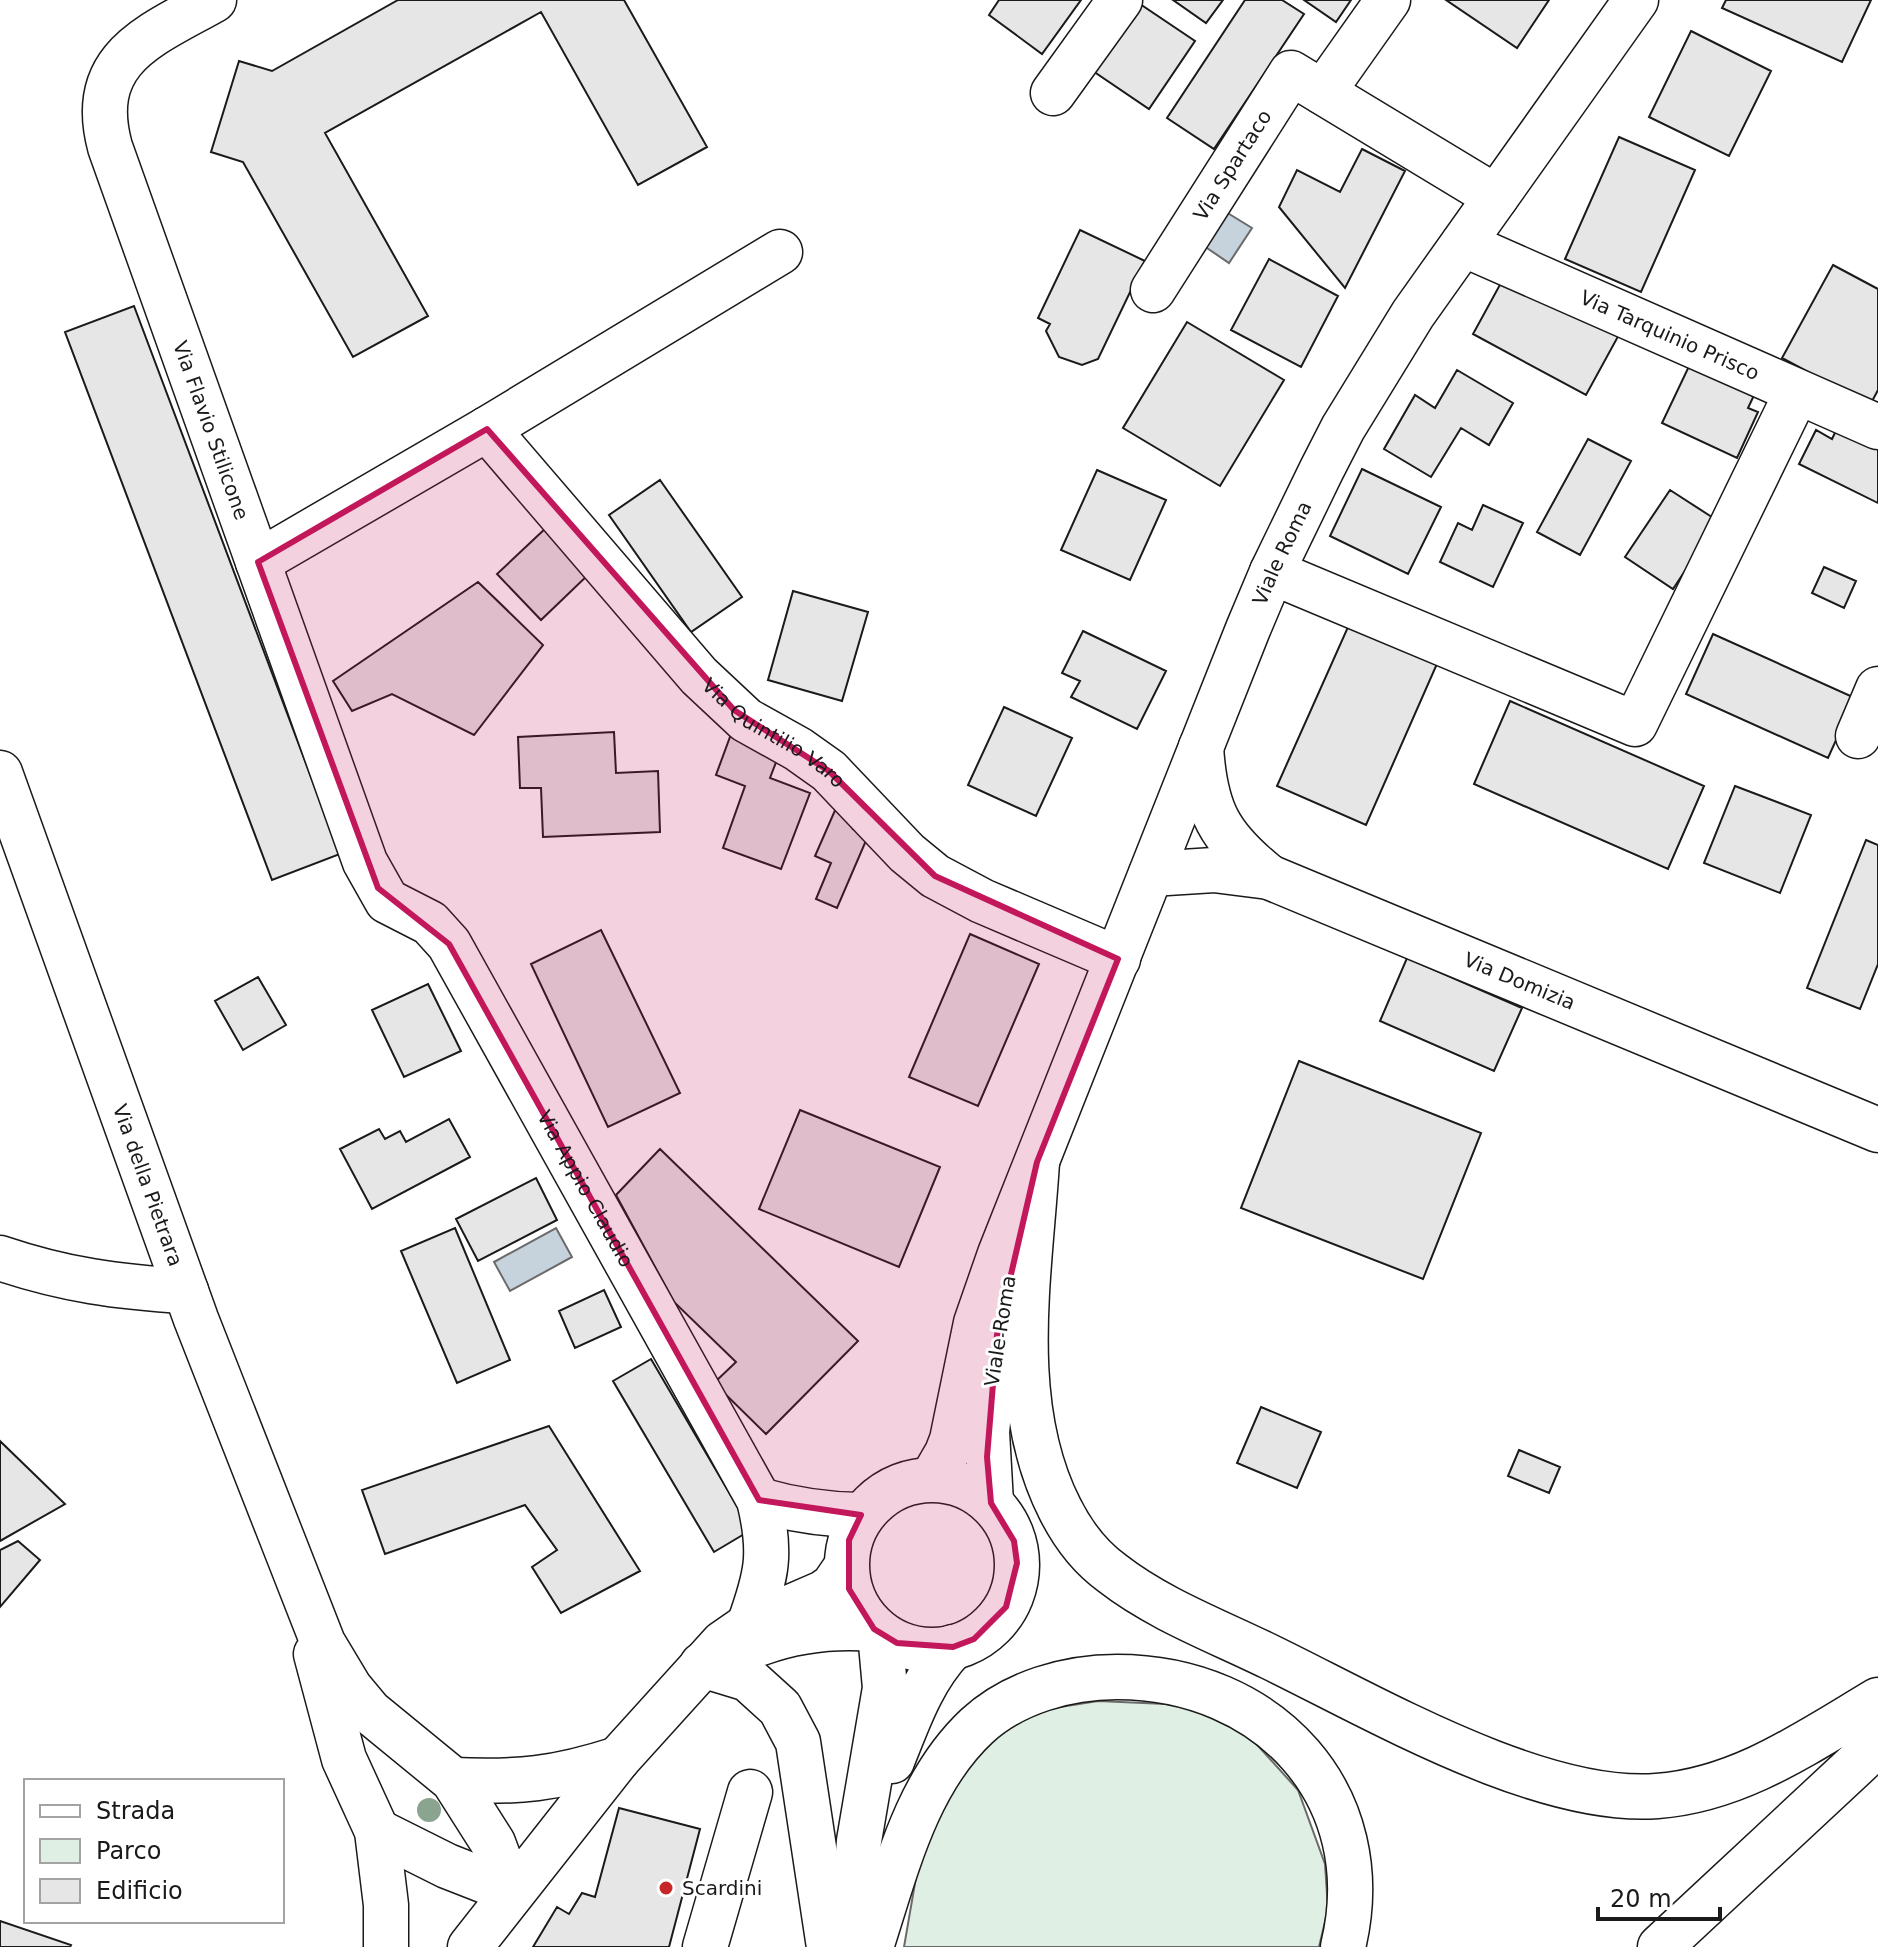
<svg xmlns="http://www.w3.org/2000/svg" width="1878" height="1947" viewBox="0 0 1878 1947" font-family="'DejaVu Sans',sans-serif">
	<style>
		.green { fill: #e0efe3; stroke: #6a6a6a; stroke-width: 2 }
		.water { fill: #c6d2dc; stroke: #6a6a6a; stroke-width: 2 }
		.building { fill: #e6e6e6; stroke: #1a1a1a; stroke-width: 2 }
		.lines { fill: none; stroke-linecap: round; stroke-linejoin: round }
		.minor-casing { stroke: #1a1a1a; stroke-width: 47 }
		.major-casing { stroke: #1a1a1a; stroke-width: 47 }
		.minor { stroke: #fff; stroke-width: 44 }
		.major { stroke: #fff; stroke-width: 44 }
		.tree { fill: #8aa48f }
		.marked { fill: #c2185b; fill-opacity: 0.2; stroke: #c2185b; stroke-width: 6; stroke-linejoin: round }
		.poi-dot { fill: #c62828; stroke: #fff; stroke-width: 3 }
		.labels { text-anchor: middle; stroke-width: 6; stroke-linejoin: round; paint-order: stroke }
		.street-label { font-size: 20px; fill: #1a1a1a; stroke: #fff }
		.poi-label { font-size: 20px; fill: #1a1a1a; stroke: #fff; text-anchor: start }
	</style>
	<rect width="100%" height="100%" fill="#fff"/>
	<path class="green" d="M 1098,1701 L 1188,1705 L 1250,1737 L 1298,1790 L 1325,1864 L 1328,1909 L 1319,1947 L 904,1947 L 924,1831 L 962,1765 L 1022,1713 Z"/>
	<path class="water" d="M 1226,212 L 1252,228 L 1229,263 L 1204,246 Z
		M 556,1228 L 572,1257 L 510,1291 L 494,1262 Z"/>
	<path class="building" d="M 398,0 L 624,0 L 707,147 L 638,185 L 541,12 L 325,133 L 428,316 L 353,357 L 243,162 L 211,152 L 239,61 L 272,71 Z
		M 999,0 L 1081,0 L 1042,54 L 989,15 Z
		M 1134,0 L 1195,41 L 1149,109 L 1087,67 Z
		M 1173,0 L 1223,0 L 1206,23 Z
		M 1245,0 L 1282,0 L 1304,14 L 1214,149 L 1167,118 Z
		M 1304,0 L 1351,0 L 1336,22 Z
		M 1446,0 L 1549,0 L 1517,48 Z
		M 1726,0 L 1871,0 L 1842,62 L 1722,8 Z
		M 1691,31 L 1771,71 L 1729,156 L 1649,117 Z
		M 1619,137 L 1695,170 L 1641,292 L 1565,259 Z
		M 1362,149 L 1405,171 L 1345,288 L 1279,207 L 1297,170 L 1340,192 Z
		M 1080,230 L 1145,261 L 1098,359 L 1082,365 L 1059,357 L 1046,331 L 1050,324 L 1038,318 Z
		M 1269,259 L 1338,296 L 1301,367 L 1231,330 Z
		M 1833,265 L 1878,289 L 1878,390 L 1870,405 L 1782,358 Z
		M 1508,270 L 1621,331 L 1586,395 L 1473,334 Z
		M 134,306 L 340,854 L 272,880 L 65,332 Z
		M 1187,322 L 1284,380 L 1220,486 L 1123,428 Z
		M 1691,362 L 1756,391 L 1748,408 L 1758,412 L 1737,458 L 1662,423 Z
		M 1457,370 L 1513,403 L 1489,445 L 1461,428 L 1431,477 L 1384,449 L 1415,395 L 1435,408 Z
		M 1842,418 L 1878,436 L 1878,503 L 1799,464 L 1816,430 L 1832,439 Z
		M 1588,439 L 1631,461 L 1580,555 L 1537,532 Z
		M 1362,469 L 1441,507 L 1408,574 L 1330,536 Z
		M 1097,470 L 1166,500 L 1130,580 L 1061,550 Z
		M 660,480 L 742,597 L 691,632 L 609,515 Z
		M 1670,490 L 1718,521 L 1673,589 L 1625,557 Z
		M 1483,505 L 1523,523 L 1493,587 L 1440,562 L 1458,523 L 1472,530 Z
		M 547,527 L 590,573 L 541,620 L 497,574 Z
		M 1824,567 L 1856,581 L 1844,608 L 1812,593 Z
		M 478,582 L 543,645 L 474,735 L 392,694 L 352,711 L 333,681 Z
		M 793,591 L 868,612 L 842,701 L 768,680 Z
		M 1352,618 L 1440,657 L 1366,825 L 1277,786 Z
		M 1083,631 L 1166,671 L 1137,729 L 1071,697 L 1080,681 L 1062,673 Z
		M 1713,634 L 1855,698 L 1828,758 L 1686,694 Z
		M 1510,701 L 1704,786 L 1668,869 L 1474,784 Z
		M 1004,707 L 1072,738 L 1036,816 L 968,785 Z
		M 734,726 L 783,744 L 770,778 L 810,793 L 781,869 L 723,848 L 745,786 L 716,775 Z
		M 614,732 L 616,773 L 658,771 L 660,832 L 543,837 L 541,788 L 520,788 L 518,737 Z
		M 1735,786 L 1811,815 L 1780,893 L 1704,863 Z
		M 836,808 L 858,817 L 853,829 L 868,836 L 837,908 L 816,899 L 831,863 L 815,856 Z
		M 1866,840 L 1878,845 L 1878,964 L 1860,1009 L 1807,988 Z
		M 601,930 L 680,1093 L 608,1127 L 531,964 Z
		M 970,934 L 1039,964 L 978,1106 L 909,1077 Z
		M 1407,958 L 1522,1008 L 1494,1071 L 1380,1021 Z
		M 258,977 L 286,1025 L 243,1050 L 215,1001 Z
		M 428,984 L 461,1051 L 404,1077 L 372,1010 Z
		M 1299,1061 L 1481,1133 L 1423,1279 L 1241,1208 Z
		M 800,1110 L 940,1167 L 899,1267 L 759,1209 Z
		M 449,1119 L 470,1157 L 372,1209 L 340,1149 L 379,1129 L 385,1139 L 400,1131 L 406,1142 Z
		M 660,1149 L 858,1341 L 766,1434 L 714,1383 L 736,1362 L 674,1302 L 616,1195 Z
		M 536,1178 L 557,1220 L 478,1261 L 456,1219 Z
		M 455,1228 L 510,1360 L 457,1383 L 401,1251 Z
		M 604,1290 L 621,1327 L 575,1348 L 559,1311 Z
		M 651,1359 L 751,1530 L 714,1552 L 613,1381 Z
		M 1261,1407 L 1321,1432 L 1297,1488 L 1237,1463 Z
		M 549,1426 L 640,1571 L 561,1613 L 532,1567 L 557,1550 L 525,1505 L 385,1554 L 362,1490 Z
		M 0,1441 L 65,1504 L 0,1541 Z
		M 1519,1450 L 1560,1467 L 1549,1493 L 1508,1476 Z
		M 18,1541 L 40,1560 L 0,1607 L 0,1550 Z
		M 619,1808 L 700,1829 L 669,1947 L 533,1947 L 557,1907 L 569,1914 L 582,1893 L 595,1897 Z
		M 0,1921 L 71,1945 L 70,1947 L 0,1947 Z"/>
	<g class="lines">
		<defs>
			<g id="minor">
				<path id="s1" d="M 214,0 C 150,36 86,58 110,147 L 365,862 L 387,901 L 430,923 L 449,944 L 759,1500 C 772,1553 767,1575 749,1625"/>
				<path d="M 1323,92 L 1388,0"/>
				<path d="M 1053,93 L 1120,0"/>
				<path id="s2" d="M 1463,244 L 1878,427"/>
				<path id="s3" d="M 1153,290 L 1291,73 L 1496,197"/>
				<path id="s4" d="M 487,429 L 699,676 L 746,720 L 798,749 L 829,771 L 907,853 L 935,876 L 982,901 L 1118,959"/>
				<path d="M 258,562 L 487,429 L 780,252"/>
				<path d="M 1272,572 L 1635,724 L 1797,392"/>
				<path d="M 1858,736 L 1878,689"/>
				<path d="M 1201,747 C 1205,811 1219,837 1269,877"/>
				<path id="s5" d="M 0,773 L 196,1319 L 323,1643 L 350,1688 L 370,1712 L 453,1780 L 493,1843 L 511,1891"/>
				<path id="s6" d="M 1151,874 L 1214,870 L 1269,877 L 1878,1130"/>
				<path d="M 0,1258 C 65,1280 118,1287 186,1291"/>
				<path id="s7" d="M 932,1479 L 947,1453 L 952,1440 L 976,1323 L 1000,1254 L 1248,629 L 1272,572 L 1321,471 L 1343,428 L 1413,314 L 1636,0"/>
				<circle cx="932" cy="1565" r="85"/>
				<path d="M 759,1500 C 794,1510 826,1515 861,1515"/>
				<path d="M 991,1503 L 987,1432 L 994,1360"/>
				<path d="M 761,1643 C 797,1630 836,1626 874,1629"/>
				<path d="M 316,1654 L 344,1759 L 377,1831 L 386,1905 L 386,1947"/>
				<path d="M 702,1665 L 748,1679 L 780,1708 L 798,1742 L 829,1947"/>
				<path d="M 892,1761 C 908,1721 922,1679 953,1647"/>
				<path d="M 453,1780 C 518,1783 556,1779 618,1759"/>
				<path d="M 377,1831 L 447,1866 L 511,1891"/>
				<path d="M 470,1947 L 618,1759 L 723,1643 L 749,1625 L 823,1593 L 833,1586 L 846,1567"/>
				<path d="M 705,1947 L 750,1792"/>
				<path d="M 850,1947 L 859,1841 L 885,1688 L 880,1633"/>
			</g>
			<path id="major" d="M 1037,1162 C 1030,1275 1006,1403 1060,1509 C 1072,1533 1090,1557 1112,1573 C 1158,1609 1217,1631 1270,1657 C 1375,1708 1540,1805 1657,1796 C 1740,1790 1809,1741 1878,1700
				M 871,1947 C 896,1870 916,1783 977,1726 C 1014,1692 1068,1677 1117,1677 C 1268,1677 1380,1795 1343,1947
				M 1660,1947 L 1878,1744"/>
		</defs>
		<use href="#minor" class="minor-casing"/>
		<use href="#major" class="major-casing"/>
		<use href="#minor" class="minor"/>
		<use href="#major" class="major"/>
	</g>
	<circle class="tree" cx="429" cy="1810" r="12"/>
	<path class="marked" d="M 487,429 L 734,710 L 829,771 L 935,876 L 1118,959 L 1037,1162 L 997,1335 L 987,1457 L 991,1503 L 1014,1541 L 1017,1563 L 1006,1607 L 974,1639 L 953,1647 L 897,1643 L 874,1629 L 849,1589 L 849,1540 L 861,1515 L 759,1500 L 449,944 L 378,888 L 258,562 Z"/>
	<circle class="poi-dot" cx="666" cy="1888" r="8"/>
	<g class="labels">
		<g class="street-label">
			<text dy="7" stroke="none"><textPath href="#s3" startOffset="148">Via Spartaco</textPath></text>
			<text dy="7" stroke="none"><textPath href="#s2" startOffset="226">Via Tarquinio Prisco</textPath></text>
			<text dy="7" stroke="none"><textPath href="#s1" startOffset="502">Via Flavio Stilicone</textPath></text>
			<text dy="7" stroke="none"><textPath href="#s7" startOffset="992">Viale Roma</textPath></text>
			<text dy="7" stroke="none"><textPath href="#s4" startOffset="420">Via Quintilio Varo</textPath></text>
			<text dy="7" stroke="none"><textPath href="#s6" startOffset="390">Via Domizia</textPath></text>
			<text dy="7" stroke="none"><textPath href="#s5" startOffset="438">Via della Pietrara</textPath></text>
			<text dy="7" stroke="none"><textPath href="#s1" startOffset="1362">Via Appio Claudio</textPath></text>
			<text transform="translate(1000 1331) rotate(-81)" y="7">Viale Roma</text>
		</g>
		<g class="poi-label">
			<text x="682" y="1895">Scardini</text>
		</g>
	</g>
	<rect x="24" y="1779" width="260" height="144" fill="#ffffff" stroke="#a3a3a3" stroke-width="2"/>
	<rect x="40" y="1805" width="40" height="12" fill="#ffffff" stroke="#a3a3a3" stroke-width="2"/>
	<text x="96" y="1819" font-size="24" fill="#1a1a1a">Strada</text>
	<rect x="40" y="1839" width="40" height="24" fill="#e0efe3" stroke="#a3a3a3" stroke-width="2"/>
	<text x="96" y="1859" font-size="24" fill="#1a1a1a">Parco</text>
	<rect x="40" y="1879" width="40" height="24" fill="#e6e6e6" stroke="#a3a3a3" stroke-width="2"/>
	<text x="96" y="1899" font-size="24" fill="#1a1a1a">Edificio</text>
	<path d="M1598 1907v12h122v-12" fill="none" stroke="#1a1a1a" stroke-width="4"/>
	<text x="1610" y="1907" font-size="24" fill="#1a1a1a" stroke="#ffffff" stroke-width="6" paint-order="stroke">20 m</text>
</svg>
